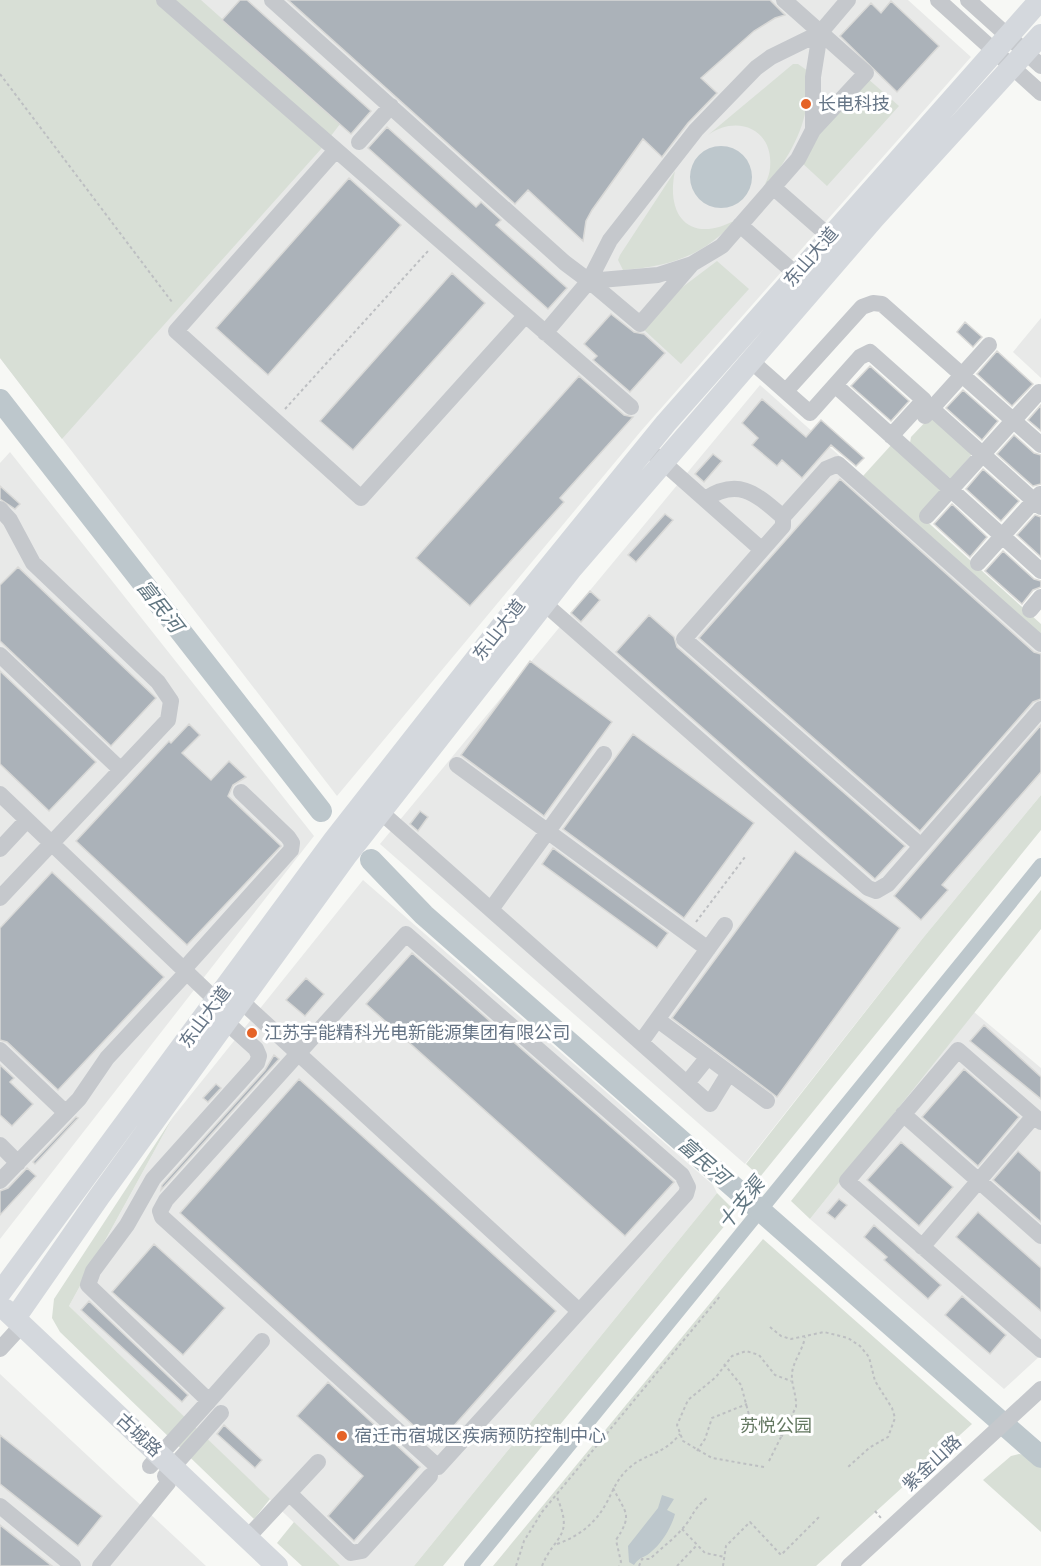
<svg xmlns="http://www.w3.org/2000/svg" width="1041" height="1566" viewBox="0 0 1041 1566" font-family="Mulish,'Noto Sans SC',sans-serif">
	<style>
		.built { fill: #e8e9e8 }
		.green { fill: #d8dfd6 }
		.water { fill: #bdc7cc }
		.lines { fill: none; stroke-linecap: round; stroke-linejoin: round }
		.canal { stroke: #bdc7cc; stroke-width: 14 }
		.river { stroke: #bdc7cc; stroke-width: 22 }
		.building { fill: #abb2b9; stroke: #d9d9d7; stroke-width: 1.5 }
		.path { stroke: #bdbfc2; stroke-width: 2; stroke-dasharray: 3 3; stroke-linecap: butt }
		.minor { stroke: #c5c8cc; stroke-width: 16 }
		.major { stroke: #d4d8dd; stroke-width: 22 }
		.poi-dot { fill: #e56327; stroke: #fff; stroke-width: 2 }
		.labels { text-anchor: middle; stroke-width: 6; stroke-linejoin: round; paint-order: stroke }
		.poi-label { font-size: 18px; fill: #667586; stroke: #fff; text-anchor: start }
		.street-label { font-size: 18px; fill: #667586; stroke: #fff }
		.park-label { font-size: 18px; fill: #647861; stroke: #fff }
		.water-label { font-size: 20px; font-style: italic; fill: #627782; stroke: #fff }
	</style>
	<rect width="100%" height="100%" fill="#f7f8f5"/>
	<path class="built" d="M 0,0 L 908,0 L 971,57 L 641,431 L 337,796 L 0,358 Z
		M 1041,318 L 1041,378 L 1013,352 Z
		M 760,385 L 1041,635 L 1041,795 L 923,938 L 745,1164 L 380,844 Z
		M 10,452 L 314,836 L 0,1239 L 0,463 Z
		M 363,880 L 713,1185 L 717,1193 L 414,1566 L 339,1566 L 69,1306 L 173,1117 Z
		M 974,1012 L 1041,1068 L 1041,1355 L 1004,1389 L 810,1219 Z
		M 0,1374 L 206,1566 L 0,1566 Z"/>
	<path class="green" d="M 0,0 L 201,0 L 340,124 L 321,149 L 62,439 L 0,358 Z
		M 793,64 L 798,64 L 808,71 C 808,84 809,97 806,109 C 800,142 778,173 757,198 C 763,188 769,179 770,168 C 774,129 737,114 708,135 Z
		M 867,78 L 899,106 L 827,186 L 801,162 L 817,134 Z
		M 675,171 C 665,218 692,245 737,219 C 703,256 672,266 623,270 L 618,260 L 620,255 Z
		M 717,261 L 749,289 L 681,364 L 642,328 L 668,298 Z
		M 930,417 L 972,454 L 951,479 L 910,443 L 911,437 Z
		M 893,443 L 941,491 L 922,517 L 1041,624 L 1041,635 L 863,476 Z
		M 1041,795 L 1041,830 L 760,1177 L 746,1164 L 923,938 Z
		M 1041,890 L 1041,929 L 810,1219 L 791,1201 Z
		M 173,1117 L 69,1306 L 270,1499 L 254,1519 L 60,1332 L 52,1318 L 54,1299 Z
		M 717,1193 L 736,1212 L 443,1566 L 414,1566 Z
		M 763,1239 L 972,1424 L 816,1566 L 493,1566 Z
		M 1019,1454 L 1026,1455 L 1041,1468 L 1041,1532 L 983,1480 L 1011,1456 Z
		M 294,1522 L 340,1566 L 302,1566 L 277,1543 Z"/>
	<path class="water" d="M690 177a31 31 0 1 1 62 0a31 31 0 1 1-62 0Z
		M 662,1495 L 674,1499 L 667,1510 L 675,1514 C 672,1526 662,1543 652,1551 C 645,1558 640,1556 634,1565 L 629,1562 L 628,1546 L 658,1508 Z"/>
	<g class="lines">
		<path class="canal" d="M 471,1566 L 1041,865"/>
		<path class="river" d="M 0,400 L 321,811
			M 371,860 L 424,915 L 1041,1457"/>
	</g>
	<path class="building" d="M 240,0 L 247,0 L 371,111 L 351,134 L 222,20 Z
		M 288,0 L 770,0 L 785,15 L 775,18 L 754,31 L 701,78 L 717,93 L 688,123 L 662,157 L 643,139 L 592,210 L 586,221 L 583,241 L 528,190 L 515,204 Z
		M 891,1 L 939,46 L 897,92 L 840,36 L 871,3 L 881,13 Z
		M 387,127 L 476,207 L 481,202 L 501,220 L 496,225 L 567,288 L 548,309 L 368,148 Z
		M 349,178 L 401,225 L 268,375 L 216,328 Z
		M 452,273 L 485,303 L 353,450 L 320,421 Z
		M 611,314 L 634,332 L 644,334 L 665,353 L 630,392 L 593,360 L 597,356 L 584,344 Z
		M 965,322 L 982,337 L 973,347 L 957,332 Z
		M 997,351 L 1033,384 L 1012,406 L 977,374 Z
		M 870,366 L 909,401 L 891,421 L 851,386 Z
		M 579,376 L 624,415 L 633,417 L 560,498 L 564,502 L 470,606 L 416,558 Z
		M 963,390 L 998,421 L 982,440 L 946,408 Z
		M 762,399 L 806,437 L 821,420 L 864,458 L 856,466 L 831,445 L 802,478 L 782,460 L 777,466 L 752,445 L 758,438 L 742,423 Z
		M 1041,405 L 1041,431 L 1028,420 Z
		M 1014,435 L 1034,453 L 1041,455 L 1041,484 L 1033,486 L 997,454 Z
		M 713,454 L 722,461 L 704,482 L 695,474 Z
		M 983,469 L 1019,501 L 1001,521 L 966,489 Z
		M 840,479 L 1034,652 L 1041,654 L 1041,699 L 1033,702 L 920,831 L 699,638 Z
		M 0,486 L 20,504 L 15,509 L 0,499 Z
		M 952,504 L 987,537 L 970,557 L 934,524 Z
		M 665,514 L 673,520 L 636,562 L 628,555 Z
		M 1035,515 L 1041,517 L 1041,557 L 1017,535 Z
		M 1003,551 L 1034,579 L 1041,581 L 1041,587 L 1033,590 L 1022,604 L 985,571 Z
		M 18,567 L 156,698 L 111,746 L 0,641 L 0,585 Z
		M 590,591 L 600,600 L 581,622 L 571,613 Z
		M 649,615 L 674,637 L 677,647 L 905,846 L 875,879 L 616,652 Z
		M 530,661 L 612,722 L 544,816 L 461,755 Z
		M 0,671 L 96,762 L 49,811 L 0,764 Z
		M 189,724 L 200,735 L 182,753 L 211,780 L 229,761 L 246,777 L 233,785 L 228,796 L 281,846 L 187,945 L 76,841 L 169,741 L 171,743 Z
		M 1041,725 L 1041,772 L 942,885 L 948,890 L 921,920 L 894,896 Z
		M 633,734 L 754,823 L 684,918 L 563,829 Z
		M 420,811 L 428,817 L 418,831 L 410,824 Z
		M 553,848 L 668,933 L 657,948 L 542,864 Z
		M 795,851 L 900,928 L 777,1097 L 672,1018 Z
		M 52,872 L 164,977 L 58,1090 L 7,1042 L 0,1040 L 0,928 Z
		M 412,953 L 674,1182 L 625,1236 L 366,1004 Z
		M 306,978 L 324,994 L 305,1016 L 286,1000 Z
		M 984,1025 L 1041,1077 L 1041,1099 L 970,1041 Z
		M 274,1055 L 279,1059 L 161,1190 L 162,1185 L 265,1070 Z
		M 0,1065 L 14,1078 L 10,1082 L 33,1104 L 12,1126 L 0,1115 Z
		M 964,1069 L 1019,1117 L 978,1166 L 922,1117 Z
		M 299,1079 L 556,1311 L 436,1446 L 180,1213 Z
		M 216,1084 L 221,1088 L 208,1102 L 203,1098 Z
		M 76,1117 L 78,1118 L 35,1164 L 33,1162 Z
		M 901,1142 L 953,1187 L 919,1226 L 867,1180 Z
		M 1018,1151 L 1041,1172 L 1041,1222 L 993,1180 Z
		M 27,1168 L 36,1176 L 0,1215 L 0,1191 L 8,1188 Z
		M 839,1199 L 847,1205 L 835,1219 L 827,1213 Z
		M 978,1212 L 1041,1268 L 1041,1311 L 956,1237 Z
		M 874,1225 L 941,1285 L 928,1299 L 884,1260 L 887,1257 L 864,1237 Z
		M 154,1244 L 225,1308 L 183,1355 L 112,1292 Z
		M 962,1296 L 1006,1335 L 990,1354 L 945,1315 Z
		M 89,1301 L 188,1395 L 182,1402 L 81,1310 Z
		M 328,1382 L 420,1467 L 354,1541 L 328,1516 L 363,1476 L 297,1416 Z
		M 224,1425 L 262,1460 L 255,1468 L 217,1434 Z
		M 0,1435 L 102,1516 L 78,1546 L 0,1484 Z
		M 0,1525 L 52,1566 L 0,1566 Z"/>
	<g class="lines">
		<path class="path" d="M 0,74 L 172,302
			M 285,409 L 428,251
			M 696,922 L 745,857
			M 770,1327 L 781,1336 L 791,1339 L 824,1332 L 848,1338 L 860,1346 L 869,1357 L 875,1381 L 892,1408 L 895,1418 L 888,1437 L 869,1448 L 847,1468
			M 724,1364 L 741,1385 L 749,1415 L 761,1427 L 783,1436
			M 697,1451 L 705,1439 L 712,1418 L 747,1404
			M 769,1461 L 796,1407 C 797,1393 789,1382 793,1368 C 796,1357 803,1349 805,1337
			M 764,1467 L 712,1458 L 683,1441 L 677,1425 L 688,1400 L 716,1377 L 732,1356 L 746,1351 L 759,1355 L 775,1375 L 791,1381
			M 613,1488 C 626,1514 633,1514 616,1540 L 621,1562 L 619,1566
			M 875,1511 L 881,1518
			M 682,1529 L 705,1553 L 725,1557
			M 557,1544 C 580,1536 597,1522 608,1500 C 614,1488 618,1478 628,1469 C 646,1452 661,1457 680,1434
			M 516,1566 L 524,1541 L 542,1512 L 721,1295
			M 542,1566 C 555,1534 575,1538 556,1495
			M 639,1566 L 642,1559 L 650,1559 C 661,1548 673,1540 683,1528 C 693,1517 692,1510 707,1498
			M 677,1566 L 697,1545
			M 723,1566 L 726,1546 L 750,1522 L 781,1555 L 821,1515"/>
		<path class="minor" d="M 164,0 L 631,407
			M 272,0 L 565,263 L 589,281 L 610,240 L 696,130 L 756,68 L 771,57 L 820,33 L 848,0
			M 938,0 L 1041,93
			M 968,0 L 1041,66
			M 813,130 L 813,77 L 820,33
			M 359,142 L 391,106
			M 336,150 L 176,331 L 361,498 L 525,316
			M 773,187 L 838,244
			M 740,225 L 805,282
			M 589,281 L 640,324 L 692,264
			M 545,333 L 589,281 L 658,275 L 692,264 L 722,246 L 798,159 L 813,130 L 866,73 L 784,0
			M 751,361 L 810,413 L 860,357 L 870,352 L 924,400 L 891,436
			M 835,385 L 1041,571
			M 786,391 L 862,307 L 873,303 L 882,304 L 1041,445
			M 931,408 L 1041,507
			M 925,416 L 989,345
			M 656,456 L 762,550
			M 705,499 C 739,477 756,494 783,517
			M 0,509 L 10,520 L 33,563 L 158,682 L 171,701 L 168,720 L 0,898
			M 927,516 L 1039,392
			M 978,563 L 1040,494
			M 537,597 L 868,888 L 876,891 L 888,884 L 1041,709
			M 1030,610 L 1041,597
			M 0,655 L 121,770
			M 457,765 L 708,949
			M 0,794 L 223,1007
			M 374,806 L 710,1104 L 729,1073
			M 921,846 L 684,639 L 783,526 L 783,517 L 826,469 L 838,464 L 1041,644
			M 0,849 L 27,820
			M 492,908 L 604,754
			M 406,934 L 682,1175 L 688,1187 L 686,1194 L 438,1467 L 162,1217 L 160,1211 L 166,1200 Z
			M 184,969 L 291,850 L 292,843 L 288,837 L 241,792
			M 240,1000 L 579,1311
			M 658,1020 L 767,1101
			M 225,1021 L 256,1049 L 259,1056 L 257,1063 L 153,1179 L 127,1225 L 93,1271 L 88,1285 L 209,1401 L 262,1341
			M 641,1042 L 725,925
			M 0,1050 L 65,1112
			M 687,1083 L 708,1057
			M 903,1114 L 1041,1236
			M 1041,1122 L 958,1050 L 847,1181 L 1041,1350
			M 0,1145 L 18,1163
			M 0,1181 L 79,1099 L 107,1058 L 187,972
			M 922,1247 L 1034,1116
			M 0,1349 L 22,1325
			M 150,1466 L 209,1401
			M 165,1476 L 221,1413
			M 289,1493 L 351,1553 L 362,1551 L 430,1476
			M 0,1506 L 73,1566
			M 247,1538 L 318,1462
			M 100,1566 L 168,1483
			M 849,1566 L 1041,1389"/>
		<path class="major" d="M 0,1293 L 334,840 L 519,604 L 666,423 L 1040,0
			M 6,1310 L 277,1566
			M 15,1318 L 99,1197 L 346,856 L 572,568 L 875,217 L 1041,35"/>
	</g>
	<g class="poi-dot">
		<circle cx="806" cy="104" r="6"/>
		<circle cx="252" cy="1033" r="6"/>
		<circle cx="342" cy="1436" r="6"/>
	</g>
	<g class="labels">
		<g class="poi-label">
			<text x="818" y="110">长电科技</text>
			<text x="264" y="1039">江苏宇能精科光电新能源集团有限公司</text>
			<text x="354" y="1442">宿迁市宿城区疾病预防控制中心</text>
		</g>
		<g class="street-label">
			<text transform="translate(811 257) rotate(-49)" y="6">东山大道</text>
			<text transform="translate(499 630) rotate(-52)" y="6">东山大道</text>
			<text transform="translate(205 1017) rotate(-53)" y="6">东山大道</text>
			<text transform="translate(139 1435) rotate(43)" y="6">古城路</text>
			<text transform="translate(932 1463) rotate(-43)" y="6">紫金山路</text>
		</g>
		<g class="park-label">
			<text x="776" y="1432">苏悦公园</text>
		</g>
		<g class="water-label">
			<text transform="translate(160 606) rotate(52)" y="7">富民河</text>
			<text transform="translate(704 1161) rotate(41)" y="7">富民河</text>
			<text transform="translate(741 1203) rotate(-51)" y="7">十支渠</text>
		</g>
	</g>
</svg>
